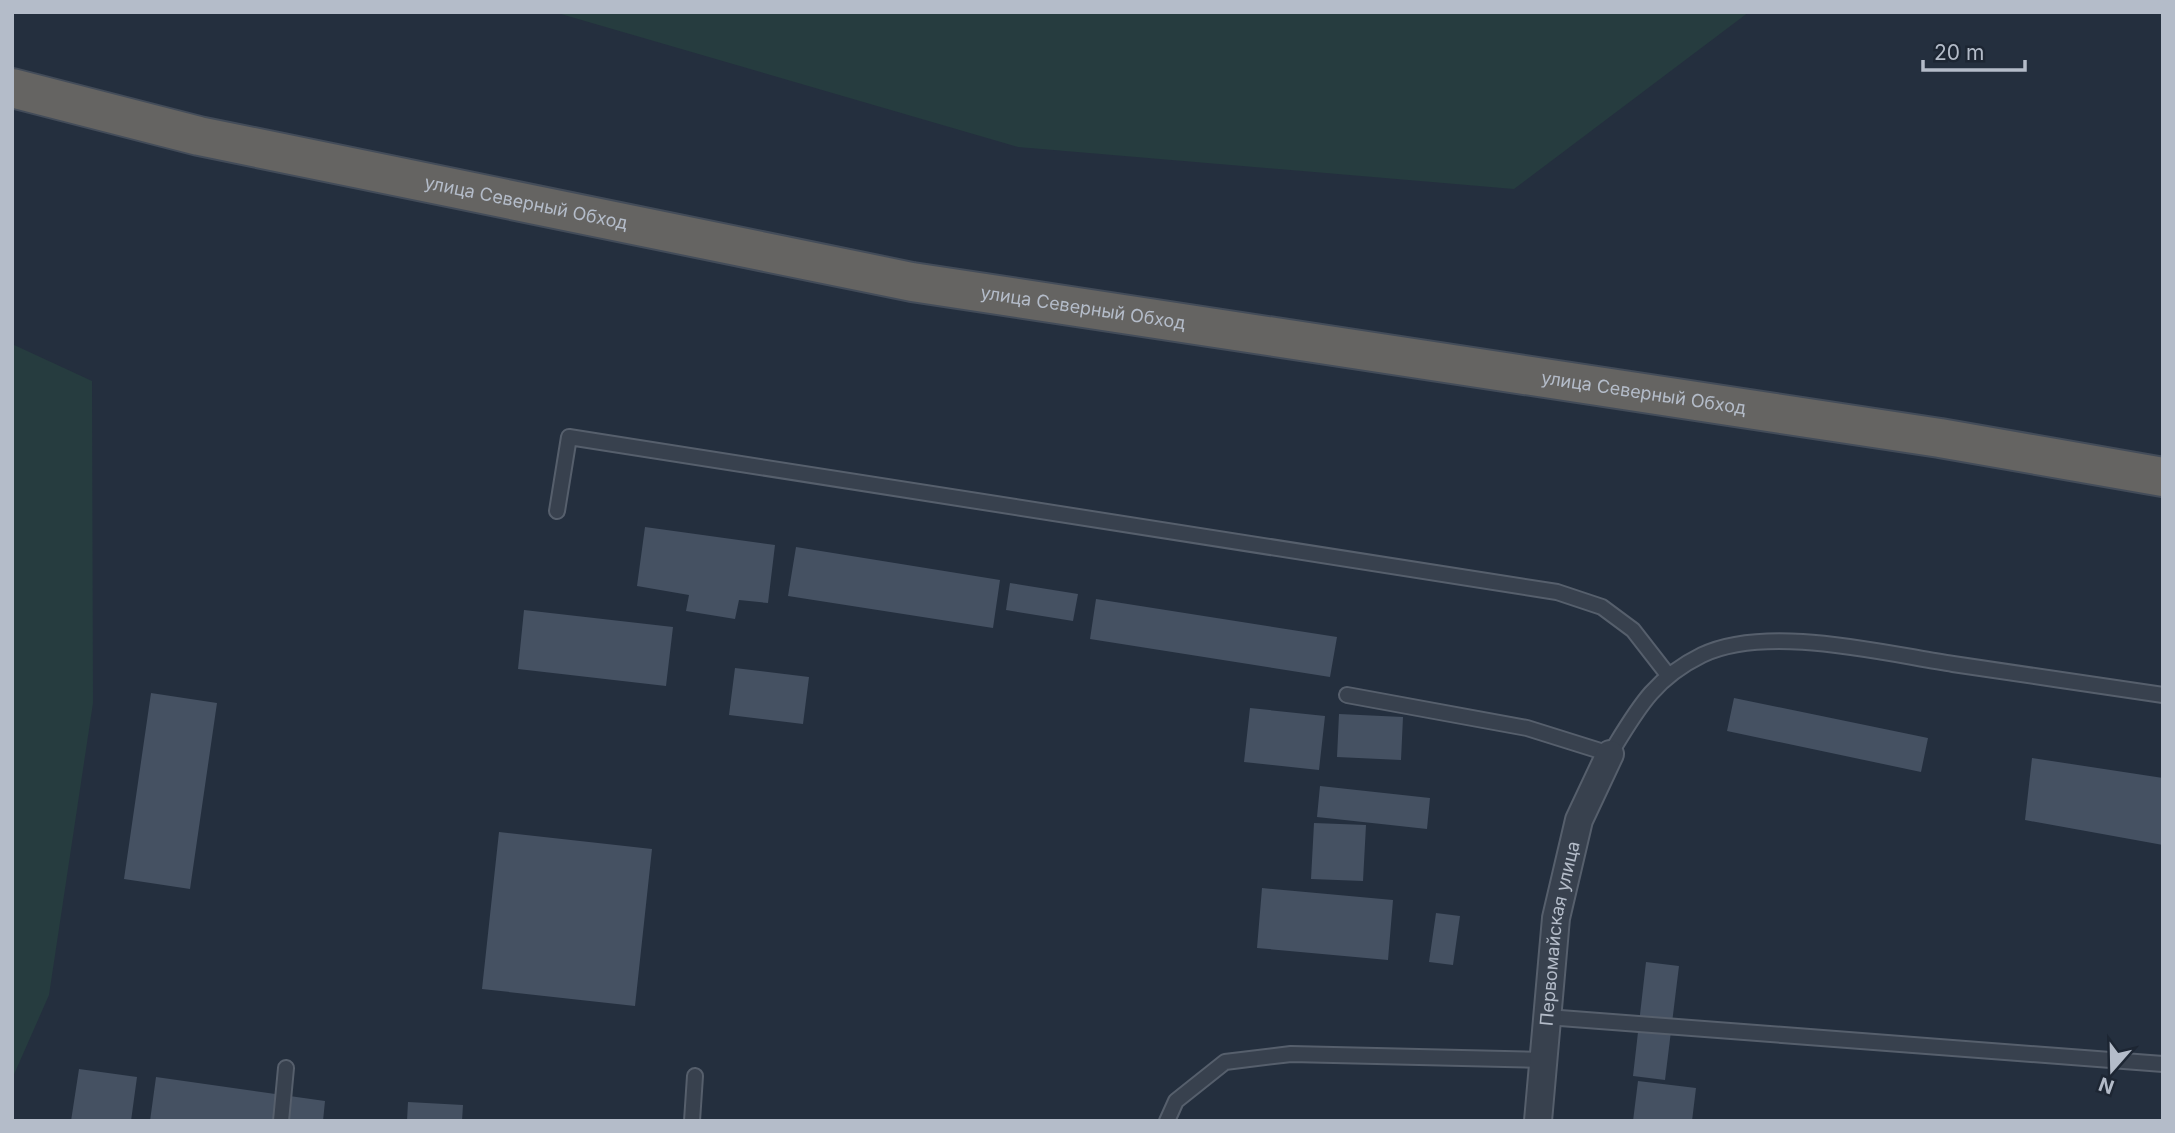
<svg xmlns="http://www.w3.org/2000/svg" width="2175" height="1133" viewBox="0 0 2175 1133" font-family="Inter,sans-serif">
	<style>
		.green { fill: #263c3f }
		.building { fill: #455162 }
		.lines { fill: none; stroke-linecap: round; stroke-linejoin: round }
		.service-casing { stroke: #565f6c; stroke-width: 18 }
		.minor-casing { stroke: #565f6c; stroke-width: 30 }
		.trunk-casing { stroke: #434c59; stroke-width: 42 }
		.service { stroke: #38414e; stroke-width: 14 }
		.minor { stroke: #38414e; stroke-width: 26 }
		.trunk { stroke: #656462; stroke-width: 38 }
		.labels { text-anchor: middle; stroke-width: 7; stroke-linejoin: round; paint-order: stroke }
		.street-label { font-size: 18px; fill: #b4bcc9; stroke: #1d2633 }
	</style>
	<rect width="100%" height="100%" fill="#242f3e"/>
	<path class="green" d="M 554,12 L 1749,12 L 1514,189 L 1018,147 Z
		M 12,344 L 92,381 L 93,703 L 49,995 L 12,1079 Z"/>
	<path class="building" d="M 645,527 L 775,545 L 768,603 L 739,600 L 735,619 L 686,611 L 689,595 L 637,586 Z
		M 796,547 L 1000,580 L 993,628 L 788,596 Z
		M 1010,583 L 1078,594 L 1073,621 L 1006,610 Z
		M 1096,599 L 1337,637 L 1330,677 L 1090,639 Z
		M 524,610 L 673,627 L 666,686 L 518,669 Z
		M 735,668 L 809,677 L 803,724 L 729,715 Z
		M 151,693 L 217,703 L 190,889 L 124,879 Z
		M 1734,698 L 1928,738 L 1921,772 L 1727,731 Z
		M 1250,708 L 1325,716 L 1319,770 L 1244,762 Z
		M 1339,714 L 1403,717 L 1401,760 L 1337,757 Z
		M 2032,758 L 2163,778 L 2163,845 L 2025,820 Z
		M 1320,786 L 1430,798 L 1427,829 L 1317,817 Z
		M 1314,823 L 1366,825 L 1363,881 L 1311,879 Z
		M 499,832 L 652,849 L 635,1006 L 482,989 Z
		M 1262,888 L 1393,900 L 1388,960 L 1257,948 Z
		M 1436,913 L 1460,916 L 1453,965 L 1429,962 Z
		M 1646,962 L 1679,966 L 1665,1080 L 1633,1076 Z
		M 79,1069 L 137,1077 L 131,1121 L 71,1121 Z
		M 156,1077 L 325,1101 L 323,1121 L 150,1121 Z
		M 1638,1081 L 1696,1088 L 1692,1121 L 1633,1121 Z
		M 408,1102 L 463,1105 L 462,1121 L 407,1121 Z"/>
	<g class="lines">
		<defs>
			<path id="service" d="M 557,511 L 569,437 L 1557,592 L 1602,607 L 1633,630 L 1668,675
				M 1347,695 L 1527,728 L 1610,754 C 1637,710 1653,679 1702,655 C 1767,624 1882,653 1953,664 C 2023,674 2093,685 2163,695
				M 1547,1017 L 2163,1064
				M 281,1121 L 286,1068
				M 692,1121 L 695,1076
				M 1167,1121 L 1176,1101 L 1225,1062 L 1291,1054 L 1544,1060"/>
			<g id="minor">
				<path id="s1" d="M 1538,1121 L 1556,918 L 1579,820 L 1610,754"/>
			</g>
			<g id="trunk">
				<path id="s2" d="M 12,88 L 199,136 L 912,282 L 1940,438 L 2163,477"/>
			</g>
		</defs>
		<use href="#service" class="service-casing"/>
		<use href="#minor" class="minor-casing"/>
		<use href="#trunk" class="trunk-casing"/>
		<use href="#service" class="service"/>
		<use href="#minor" class="minor"/>
		<use href="#trunk" class="trunk"/>
	</g>
	<g class="labels">
		<g class="street-label">
			<text dy="6" stroke="none"><textPath href="#s2" startOffset="527">улица Северный Обход</textPath></text>
			<text dy="6" stroke="none"><textPath href="#s2" startOffset="1094">улица Северный Обход</textPath></text>
			<text dy="6" stroke="none"><textPath href="#s2" startOffset="1661">улица Северный Обход</textPath></text>
			<text dy="6" stroke="none"><textPath href="#s1" startOffset="189">Первомайская улица</textPath></text>
		</g>
	</g>
	<rect width="2175" height="1133" fill="none" stroke="#b4bcc9" stroke-width="28"/>
	<g transform="translate(2112 1070) rotate(200)" stroke="#1d2633" stroke-width="5" paint-order="stroke">
	<path d="M0-5L12 26L0 18L-12 26Z" fill="#b4bcc9"/>
	<text y="-10" font-size="19" font-weight="bold" text-anchor="middle" fill="#b4bcc9">N</text>
	</g>
	<path d="M1923 60v10h102v-10" fill="none" stroke="#b4bcc9" stroke-width="3.5"/>
	<text x="1934" y="60" font-size="21" fill="#b4bcc9" stroke="#1d2633" stroke-width="5" paint-order="stroke">20 m</text>
</svg>
